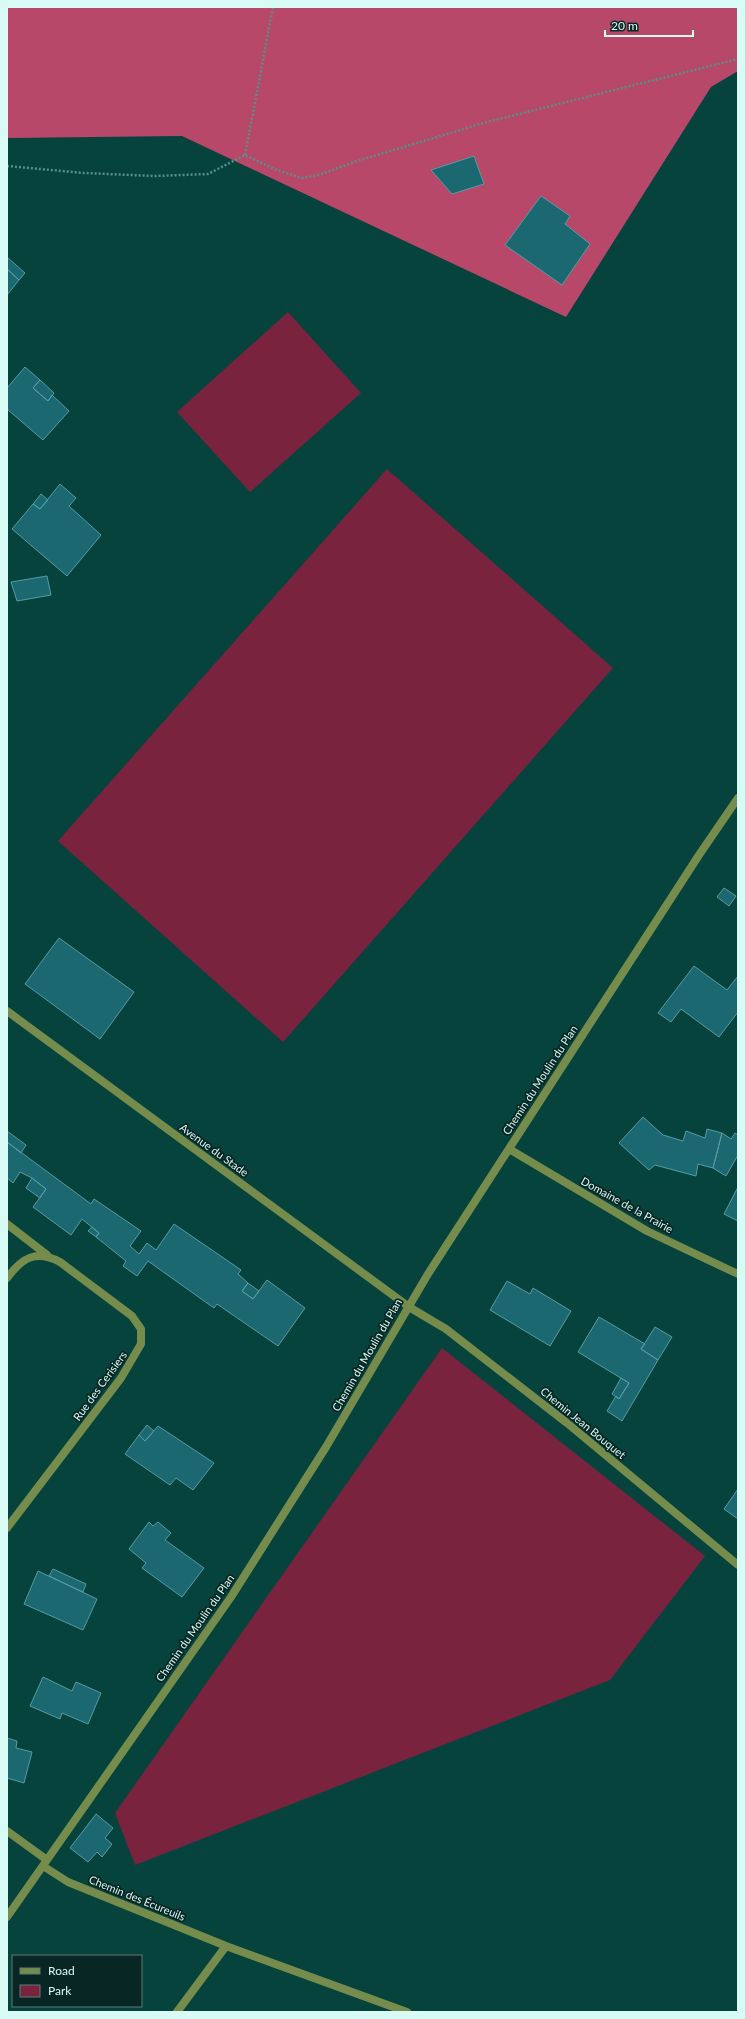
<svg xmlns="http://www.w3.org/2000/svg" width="745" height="2019" viewBox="0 0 745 2019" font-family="Lato,sans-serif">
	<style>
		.green { fill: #79233f }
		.forest { fill: #b74869 }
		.building { fill: #1c6870; stroke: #559ca4 }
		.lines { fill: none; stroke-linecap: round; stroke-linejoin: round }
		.path { stroke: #5c8e89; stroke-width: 2.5; stroke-dasharray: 2 2; stroke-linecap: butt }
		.minor { stroke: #758c4c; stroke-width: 8 }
		.labels { text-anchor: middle; stroke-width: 3.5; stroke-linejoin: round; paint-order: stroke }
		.street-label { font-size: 11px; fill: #d9fbf6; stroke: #082623 }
	</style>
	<rect width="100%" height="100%" fill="#06433d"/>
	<path class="green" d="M 288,312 L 361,393 L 250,492 L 177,412 Z
		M 387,469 L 613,668 L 283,1042 L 58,841 Z
		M 442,1348 L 705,1556 L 610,1680 L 135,1865 L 115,1813 Z"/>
	<path class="forest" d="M 7,7 L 738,7 L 738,71 L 711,87 L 566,317 L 182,136 L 7,138 Z"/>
	<path class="building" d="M 474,156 L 484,184 L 452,194 L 431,170 Z
		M 541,196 L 570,216 L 565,224 L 590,244 L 562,285 L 505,245 Z
		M 7,257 L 25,273 L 19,280 L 7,269 Z
		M 7,269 L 19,280 L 7,295 Z
		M 25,367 L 40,380 L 33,388 L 48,401 L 52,395 L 69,411 L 43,440 L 7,409 L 7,388 Z
		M 40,380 L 54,393 L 48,401 L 33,388 Z
		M 60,484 L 76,498 L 69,506 L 101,535 L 67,576 L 12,529 L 33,504 L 40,509 Z
		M 41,494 L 48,500 L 40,509 L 33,504 Z
		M 47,576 L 51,595 L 17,601 L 11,582 Z
		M 724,888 L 736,896 L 729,906 L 717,897 Z
		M 59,938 L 134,992 L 100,1039 L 25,984 Z
		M 694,966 L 727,990 L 738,976 L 738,1012 L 719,1037 L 681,1009 L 671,1022 L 658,1013 Z
		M 643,1117 L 663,1135 L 683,1141 L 686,1131 L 705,1138 L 707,1129 L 722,1133 L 713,1168 L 698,1164 L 696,1176 L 655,1165 L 649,1170 L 619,1143 Z
		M 7,1131 L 26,1145 L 21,1153 L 7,1142 Z
		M 722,1133 L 731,1139 L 735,1133 L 738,1135 L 738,1155 L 726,1176 L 713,1168 Z
		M 7,1142 L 91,1204 L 94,1199 L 141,1231 L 130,1246 L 139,1254 L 147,1243 L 156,1250 L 174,1224 L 241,1270 L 238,1274 L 248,1283 L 242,1291 L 253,1299 L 267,1280 L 305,1308 L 278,1346 L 217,1304 L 214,1308 L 148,1261 L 137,1276 L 123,1266 L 126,1261 L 96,1237 L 99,1233 L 82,1219 L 71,1235 L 33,1207 L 46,1189 L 32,1178 L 20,1172 L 13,1183 L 7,1178 Z
		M 32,1178 L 46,1189 L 40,1198 L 26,1188 Z
		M 738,1187 L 738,1221 L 724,1214 Z
		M 92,1227 L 99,1233 L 96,1237 L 88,1231 Z
		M 507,1281 L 530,1294 L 533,1288 L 571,1311 L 550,1346 L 490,1310 Z
		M 248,1283 L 259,1291 L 253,1299 L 242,1291 Z
		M 599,1317 L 645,1344 L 641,1349 L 658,1360 L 622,1421 L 607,1411 L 616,1396 L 619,1399 L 629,1383 L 578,1352 Z
		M 655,1327 L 672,1337 L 658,1360 L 641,1349 Z
		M 621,1378 L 629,1383 L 619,1399 L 612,1394 Z
		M 147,1425 L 154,1431 L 145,1441 L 139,1435 Z
		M 158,1426 L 214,1463 L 193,1490 L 176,1478 L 170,1485 L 125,1454 L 139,1435 L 145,1441 Z
		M 738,1489 L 738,1519 L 724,1509 Z
		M 149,1522 L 153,1526 L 158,1522 L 171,1533 L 165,1540 L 204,1568 L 182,1597 L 142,1568 L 146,1563 L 129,1549 Z
		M 53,1569 L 86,1584 L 83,1592 L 49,1576 Z
		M 38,1571 L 97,1599 L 83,1630 L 24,1604 Z
		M 43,1677 L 72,1691 L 76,1682 L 101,1693 L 88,1724 L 62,1713 L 60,1719 L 30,1706 Z
		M 7,1738 L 17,1741 L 16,1748 L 32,1752 L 24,1783 L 7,1778 Z
		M 96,1814 L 113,1828 L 105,1838 L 112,1844 L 102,1857 L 97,1852 L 88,1862 L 70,1848 Z"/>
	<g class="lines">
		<path class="path" d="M 245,155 L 273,7
			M 7,166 L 84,173 L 155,176 L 208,174 L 245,155 L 274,169 L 302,178 L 319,175 L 357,161 L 487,122 L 738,59"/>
		<path class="minor" d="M 7,1011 L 409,1307 L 446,1329 L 567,1423 L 738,1565
			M 509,1149 L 647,1231 L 738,1274
			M 7,1224 L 47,1255
			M 7,1278 C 22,1258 36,1249 60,1262 L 132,1316 L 141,1329 L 141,1344 L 121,1378 L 7,1528
			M 7,1831 L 47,1860
			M 43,1866 L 68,1882 L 226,1946 L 407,2012
			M 7,1917 L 231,1597 L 326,1447 L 428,1274 L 699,855 L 738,798
			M 177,2012 L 226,1946"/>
	</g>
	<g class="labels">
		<g class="street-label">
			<text transform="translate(540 1080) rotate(-57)" y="4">Chemin du Moulin du Plan</text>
			<text transform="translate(214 1150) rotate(36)" y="4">Avenue du Stade</text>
			<text transform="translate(627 1205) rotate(29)" y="4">Domaine de la Prairie</text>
			<text transform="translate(367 1355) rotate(-60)" y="4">Chemin du Moulin du Plan</text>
			<text transform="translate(100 1386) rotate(-54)" y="4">Rue des Cerisiers</text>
			<text transform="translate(583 1423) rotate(39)" y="4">Chemin Jean Bouquet</text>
			<text transform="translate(195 1628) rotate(-55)" y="4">Chemin du Moulin du Plan</text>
			<text transform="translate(137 1898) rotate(22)" y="4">Chemin des Écureuils</text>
		</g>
	</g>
	<rect width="745" height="2019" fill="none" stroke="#d9fbf6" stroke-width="16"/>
	<rect x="12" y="1955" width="130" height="52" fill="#082623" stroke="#5c7b77"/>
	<rect x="20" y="1968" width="20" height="6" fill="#758c4c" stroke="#5c7b77"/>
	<text x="48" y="1975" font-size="12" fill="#d9fbf6">Road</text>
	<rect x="20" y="1985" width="20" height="12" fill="#79233f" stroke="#5c7b77"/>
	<text x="48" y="1995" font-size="12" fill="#d9fbf6">Park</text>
	<path d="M605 30v6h88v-6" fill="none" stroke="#d9fbf6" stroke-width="2"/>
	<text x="611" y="30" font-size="12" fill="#d9fbf6" stroke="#082623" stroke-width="3" paint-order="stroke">20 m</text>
</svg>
